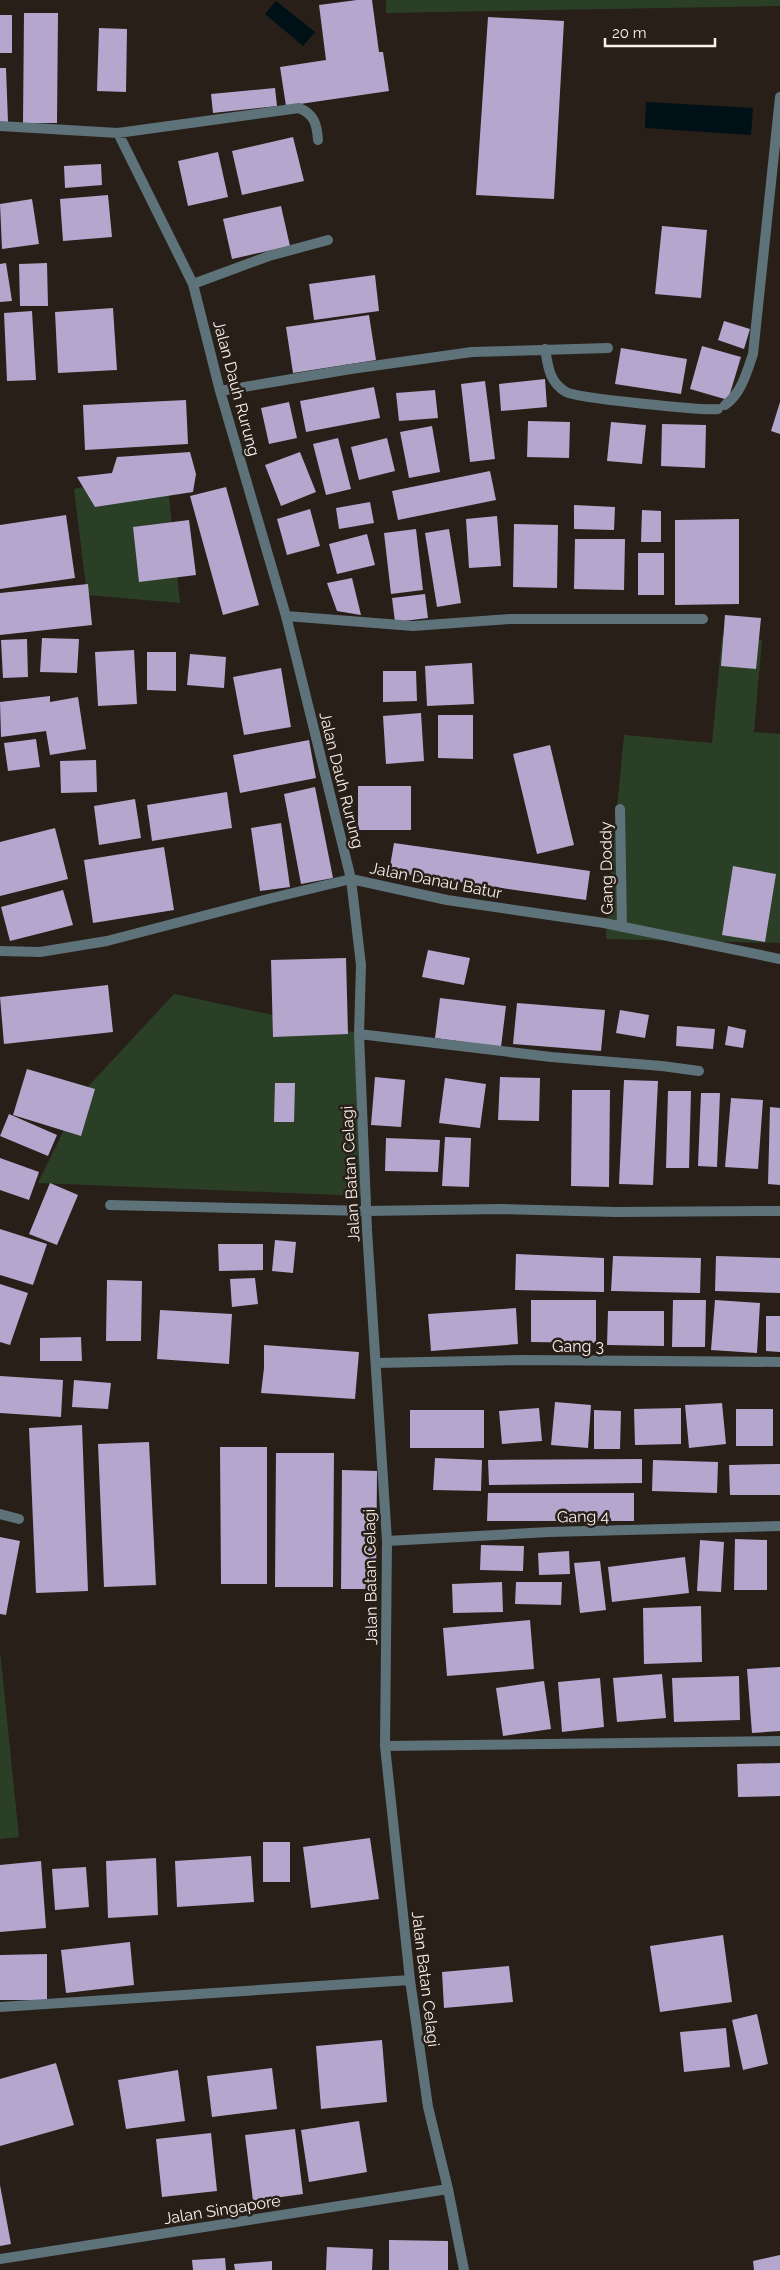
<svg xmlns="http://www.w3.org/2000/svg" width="780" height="2270" viewBox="0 0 780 2270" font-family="Raleway,sans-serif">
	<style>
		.green { fill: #2b3f27 }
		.water { fill: #001017 }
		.building { fill: #b5a6cd }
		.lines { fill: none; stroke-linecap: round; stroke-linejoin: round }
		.lane { stroke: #5e7279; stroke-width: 10 }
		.street { stroke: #5e7279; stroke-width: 10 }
		.labels { text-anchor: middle; stroke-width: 5; stroke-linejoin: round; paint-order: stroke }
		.street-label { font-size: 16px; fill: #f7f0ec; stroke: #281f19 }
	</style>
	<rect width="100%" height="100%" fill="#281f19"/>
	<path class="green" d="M 386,0 L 780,0 L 780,6 L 386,13 Z
		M 166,468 L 180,603 L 87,595 L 74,489 Z
		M 722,637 L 762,640 L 754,732 L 780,734 L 780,943 L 606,939 L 608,902 L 624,735 L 712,743 Z
		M 174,994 L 362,1034 L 365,1196 L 38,1183 L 82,1093 Z
		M 0,1651 L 19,1837 L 0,1839 Z"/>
	<path class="water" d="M 276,1 L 315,32 L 303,46 L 265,14 Z
		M 646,102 L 753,108 L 751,135 L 645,128 Z"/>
	<path class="building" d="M 357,0 L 372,0 L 379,52 L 383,52 L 389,91 L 286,106 L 280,67 L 326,60 L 319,5 Z
		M 24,13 L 58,13 L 57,123 L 23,123 Z
		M 0,15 L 12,15 L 12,53 L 0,53 Z
		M 488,17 L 564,21 L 554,199 L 476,195 Z
		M 99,28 L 127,29 L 126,92 L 97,91 Z
		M 0,68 L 6,68 L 8,122 L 0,122 Z
		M 275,88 L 277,106 L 213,113 L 211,94 Z
		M 293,137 L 304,181 L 242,195 L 232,151 Z
		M 218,152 L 228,197 L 188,206 L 178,161 Z
		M 101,164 L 102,185 L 65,188 L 64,166 Z
		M 108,195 L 112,237 L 63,241 L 60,199 Z
		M 32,199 L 39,244 L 2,249 L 0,204 Z
		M 281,206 L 290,246 L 232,259 L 223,219 Z
		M 662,226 L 707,230 L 701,298 L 655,294 Z
		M 6,263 L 12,301 L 0,302 L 0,264 Z
		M 47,263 L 48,306 L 20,306 L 19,264 Z
		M 375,275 L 379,311 L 314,320 L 309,284 Z
		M 113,308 L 117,370 L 58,373 L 55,312 Z
		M 32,311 L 36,380 L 7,381 L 4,313 Z
		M 369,315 L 376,360 L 293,373 L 286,327 Z
		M 724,321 L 750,329 L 744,349 L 718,340 Z
		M 702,346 L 741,357 L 728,400 L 690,389 Z
		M 621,348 L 687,359 L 681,394 L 615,384 Z
		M 545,379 L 547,407 L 501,411 L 499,384 Z
		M 485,381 L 495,459 L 470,462 L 461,384 Z
		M 374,387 L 380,418 L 306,432 L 300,401 Z
		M 435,390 L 438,418 L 399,421 L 396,393 Z
		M 186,400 L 188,444 L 85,450 L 83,405 Z
		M 289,402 L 297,438 L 269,444 L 261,408 Z
		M 780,402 L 780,434 L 771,431 Z
		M 528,421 L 570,422 L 569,458 L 527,457 Z
		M 611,422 L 646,425 L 642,464 L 607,461 Z
		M 662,424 L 706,425 L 705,468 L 661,466 Z
		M 432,426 L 440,472 L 409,478 L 400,432 Z
		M 338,438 L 351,489 L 326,495 L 313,444 Z
		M 387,438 L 395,471 L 359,480 L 351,447 Z
		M 190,452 L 196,474 L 193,492 L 95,507 L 77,477 L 112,473 L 117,457 Z
		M 300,452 L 316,492 L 281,506 L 265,465 Z
		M 490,471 L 496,500 L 398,520 L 392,491 Z
		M 226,487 L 259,605 L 223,615 L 190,496 Z
		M 370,502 L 374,523 L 339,529 L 336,508 Z
		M 574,505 L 615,507 L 614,530 L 574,529 Z
		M 310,509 L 320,546 L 287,555 L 277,519 Z
		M 642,510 L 661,511 L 661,542 L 641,542 Z
		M 66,515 L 75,578 L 0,589 L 0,525 Z
		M 497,516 L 501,566 L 469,568 L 466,519 Z
		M 739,519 L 739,604 L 675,605 L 675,520 Z
		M 189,520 L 196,575 L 139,582 L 133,527 Z
		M 514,524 L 558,525 L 557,588 L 513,587 Z
		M 416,529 L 423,590 L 391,594 L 384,533 Z
		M 449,529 L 461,603 L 437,607 L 425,533 Z
		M 367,534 L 375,565 L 337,574 L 329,544 Z
		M 575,539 L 625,539 L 624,590 L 574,589 Z
		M 638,553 L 664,553 L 664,595 L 638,595 Z
		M 352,578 L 361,615 L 337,611 L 327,583 Z
		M 88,584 L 92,625 L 0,635 L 0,593 Z
		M 425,594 L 428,618 L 395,622 L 392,598 Z
		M 725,615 L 761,618 L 756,669 L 721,666 Z
		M 42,638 L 79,639 L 77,673 L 40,672 Z
		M 27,639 L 28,677 L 3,678 L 1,640 Z
		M 134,650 L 137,704 L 98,706 L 95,652 Z
		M 147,652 L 176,652 L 176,691 L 147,690 Z
		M 190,654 L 226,657 L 224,688 L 187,685 Z
		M 472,663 L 474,704 L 427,706 L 425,666 Z
		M 281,668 L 291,727 L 244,735 L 233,677 Z
		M 383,671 L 416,671 L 417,701 L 383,702 Z
		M 50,696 L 50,702 L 78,697 L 86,749 L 50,755 L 46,731 L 1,737 L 0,702 Z
		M 421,713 L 424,761 L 386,764 L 383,716 Z
		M 438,715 L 473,715 L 473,759 L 438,758 Z
		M 36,739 L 40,767 L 8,771 L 4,743 Z
		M 309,740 L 316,778 L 240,793 L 233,755 Z
		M 550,745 L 574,845 L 537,854 L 513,754 Z
		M 96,760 L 97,792 L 61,793 L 60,761 Z
		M 358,786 L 411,786 L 411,830 L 358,830 Z
		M 315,787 L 333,878 L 301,884 L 284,794 Z
		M 227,792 L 232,828 L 152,841 L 147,805 Z
		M 135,799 L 141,838 L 99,845 L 94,806 Z
		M 281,823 L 290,887 L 260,891 L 251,828 Z
		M 55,828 L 68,879 L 0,896 L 0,842 Z
		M 394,843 L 590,871 L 586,900 L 389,872 Z
		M 164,847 L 174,910 L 93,923 L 84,860 Z
		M 733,866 L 776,874 L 765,942 L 722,935 Z
		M 63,890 L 73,925 L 10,941 L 1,907 Z
		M 428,950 L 470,958 L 464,985 L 422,977 Z
		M 346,958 L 348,1034 L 273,1037 L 271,960 Z
		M 108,985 L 113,1032 L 4,1044 L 0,997 Z
		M 440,998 L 506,1006 L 501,1047 L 435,1038 Z
		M 517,1003 L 605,1010 L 601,1051 L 513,1044 Z
		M 620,1010 L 649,1015 L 645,1038 L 616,1033 Z
		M 677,1026 L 715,1029 L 713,1049 L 676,1046 Z
		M 728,1026 L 746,1030 L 743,1048 L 725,1045 Z
		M 27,1069 L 95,1089 L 81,1136 L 13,1115 Z
		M 375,1077 L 405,1080 L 401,1127 L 371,1125 Z
		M 500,1077 L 540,1078 L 539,1121 L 498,1120 Z
		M 445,1078 L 486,1084 L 480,1128 L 439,1123 Z
		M 624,1080 L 658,1081 L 653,1185 L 619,1184 Z
		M 275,1083 L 295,1083 L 294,1122 L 274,1122 Z
		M 572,1090 L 610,1090 L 609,1187 L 571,1186 Z
		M 668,1091 L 691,1091 L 689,1168 L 666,1168 Z
		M 701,1093 L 720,1093 L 717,1167 L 698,1166 Z
		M 731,1098 L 763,1100 L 758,1169 L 725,1167 Z
		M 770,1107 L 780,1108 L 780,1185 L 768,1184 Z
		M 9,1114 L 57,1135 L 48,1156 L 0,1136 Z
		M 445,1137 L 471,1138 L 469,1187 L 442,1186 Z
		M 386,1138 L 440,1140 L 438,1172 L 385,1171 Z
		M 0,1158 L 39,1172 L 29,1200 L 0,1190 Z
		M 50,1183 L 78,1195 L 57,1245 L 29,1234 Z
		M 0,1229 L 47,1244 L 33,1285 L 0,1275 Z
		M 275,1240 L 296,1242 L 293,1273 L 272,1271 Z
		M 218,1244 L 263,1244 L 263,1270 L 219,1271 Z
		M 516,1254 L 604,1258 L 604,1292 L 515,1290 Z
		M 613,1256 L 701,1258 L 700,1293 L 611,1291 Z
		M 716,1256 L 780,1258 L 780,1293 L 715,1291 Z
		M 255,1278 L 258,1304 L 232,1307 L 230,1279 Z
		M 107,1280 L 142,1281 L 141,1341 L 106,1341 Z
		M 0,1284 L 28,1293 L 10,1345 L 0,1342 Z
		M 531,1300 L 596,1300 L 596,1343 L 531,1342 Z
		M 673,1300 L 706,1300 L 705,1347 L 672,1347 Z
		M 715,1300 L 760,1303 L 757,1353 L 711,1350 Z
		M 516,1308 L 518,1344 L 431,1351 L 428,1314 Z
		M 160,1310 L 232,1314 L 229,1364 L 157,1359 Z
		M 608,1311 L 664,1311 L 664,1346 L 607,1345 Z
		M 766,1316 L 780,1316 L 780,1352 L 766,1351 Z
		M 81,1337 L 82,1361 L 40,1361 L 40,1338 Z
		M 264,1345 L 359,1352 L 355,1399 L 261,1393 L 264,1368 Z
		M 0,1376 L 63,1380 L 61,1417 L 0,1413 Z
		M 74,1380 L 111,1383 L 108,1409 L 72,1407 Z
		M 555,1402 L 591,1405 L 588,1448 L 551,1445 Z
		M 722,1403 L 726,1444 L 689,1448 L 685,1405 Z
		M 539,1408 L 542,1441 L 502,1444 L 499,1411 Z
		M 681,1408 L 681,1444 L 635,1445 L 634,1409 Z
		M 736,1409 L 773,1409 L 773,1446 L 736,1446 Z
		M 410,1410 L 484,1410 L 484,1448 L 410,1448 Z
		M 594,1410 L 621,1411 L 620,1449 L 594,1449 Z
		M 82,1425 L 88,1591 L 36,1593 L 29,1428 Z
		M 149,1442 L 156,1585 L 104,1587 L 98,1444 Z
		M 220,1447 L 267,1447 L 267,1584 L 221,1584 Z
		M 276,1453 L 334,1453 L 333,1587 L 275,1587 Z
		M 435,1458 L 482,1460 L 481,1491 L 433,1490 Z
		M 642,1459 L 642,1483 L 489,1485 L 488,1460 Z
		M 653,1460 L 718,1462 L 717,1493 L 652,1491 Z
		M 780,1464 L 780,1495 L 730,1495 L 729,1465 Z
		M 342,1470 L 377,1471 L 376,1589 L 341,1589 Z
		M 488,1493 L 634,1493 L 634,1521 L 487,1521 Z
		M 0,1537 L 20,1541 L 6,1615 L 0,1614 Z
		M 735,1539 L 767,1540 L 767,1590 L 734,1590 Z
		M 700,1540 L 724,1542 L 721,1592 L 697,1591 Z
		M 481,1545 L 524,1546 L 523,1571 L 480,1570 Z
		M 569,1551 L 570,1574 L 539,1575 L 538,1553 Z
		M 685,1557 L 689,1593 L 612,1602 L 608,1567 Z
		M 600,1561 L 606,1610 L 580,1613 L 574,1563 Z
		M 502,1582 L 503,1612 L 453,1613 L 452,1584 Z
		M 516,1582 L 562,1582 L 561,1605 L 515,1604 Z
		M 701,1606 L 702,1662 L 644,1664 L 643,1608 Z
		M 530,1620 L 534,1669 L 447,1676 L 443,1628 Z
		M 780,1667 L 780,1731 L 752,1733 L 747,1669 Z
		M 662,1674 L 666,1718 L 617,1722 L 613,1678 Z
		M 739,1676 L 740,1720 L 674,1722 L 672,1678 Z
		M 600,1678 L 604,1727 L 562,1732 L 558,1682 Z
		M 544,1681 L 551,1729 L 503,1736 L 496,1688 Z
		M 780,1763 L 780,1796 L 738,1797 L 737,1764 Z
		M 370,1838 L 379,1899 L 311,1908 L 303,1847 Z
		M 263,1842 L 290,1842 L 290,1882 L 263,1882 Z
		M 251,1856 L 254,1902 L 177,1907 L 175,1861 Z
		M 156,1858 L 158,1915 L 108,1918 L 106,1861 Z
		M 41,1861 L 46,1928 L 0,1932 L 0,1865 Z
		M 86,1867 L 89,1907 L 55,1910 L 52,1869 Z
		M 723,1935 L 732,2002 L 660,2012 L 650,1946 Z
		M 130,1942 L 134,1985 L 66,1993 L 61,1950 Z
		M 47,1954 L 47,2000 L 0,2000 L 0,1955 Z
		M 509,1966 L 513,2002 L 444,2008 L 442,1972 Z
		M 757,2014 L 768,2064 L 743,2070 L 732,2020 Z
		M 726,2028 L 730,2067 L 684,2072 L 680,2032 Z
		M 382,2040 L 387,2102 L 321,2109 L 316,2046 Z
		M 56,2063 L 74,2125 L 0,2146 L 0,2079 Z
		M 272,2068 L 277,2109 L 212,2117 L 207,2076 Z
		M 178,2070 L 185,2121 L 126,2129 L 118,2080 Z
		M 359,2121 L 367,2172 L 309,2182 L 301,2130 Z
		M 295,2129 L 303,2194 L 253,2201 L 245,2135 Z
		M 211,2133 L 217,2191 L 162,2197 L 156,2139 Z
		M 0,2185 L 11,2244 L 0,2246 Z
		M 389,2240 L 448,2241 L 448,2270 L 389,2270 Z
		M 327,2247 L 373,2249 L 372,2270 L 326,2270 Z
		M 780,2255 L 780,2270 L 754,2270 L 753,2261 Z
		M 225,2258 L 226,2270 L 193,2270 L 192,2260 Z
		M 272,2261 L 272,2270 L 235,2270 L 234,2264 Z"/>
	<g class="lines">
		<path class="lane" d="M 620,809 L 622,927
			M 0,1514 L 19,1519"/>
		<path class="street" d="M 0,126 L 118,133 L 299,108 C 314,114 317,124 318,140
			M 118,133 L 193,284 L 220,391 L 286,616 L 351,879 L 361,965 L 359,1034 L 367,1230 L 387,1541 L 385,1746 L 410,1980 L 428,2107 L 448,2189 L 464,2270
			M 193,284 L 269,256 L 328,240
			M 545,349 C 548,366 549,382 566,392 C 576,398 704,411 718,409
			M 220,391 L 351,369 L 472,352 L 608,348
			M 725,405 C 741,394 747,372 753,354 L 780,97
			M 286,616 L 413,626 L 510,619 L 703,619
			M 0,951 L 40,952 L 107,941 L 272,898 L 351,879 L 447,900 L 604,923 L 780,959
			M 359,1034 L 551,1057 L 662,1066 L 699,1071
			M 110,1205 L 366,1211 L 502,1209 L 616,1212 L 780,1211
			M 376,1363 L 524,1360 L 780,1362
			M 387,1541 L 549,1532 L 780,1526
			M 385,1746 L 780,1741
			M 0,2007 L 410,1980
			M 0,2259 L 448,2189"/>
	</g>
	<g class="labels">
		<g class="street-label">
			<text transform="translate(237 388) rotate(75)" y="6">Jalan Dauh Rurung</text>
			<text transform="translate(342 780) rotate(76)" y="6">Jalan Dauh Rurung</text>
			<text transform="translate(606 868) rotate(-91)" y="6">Gang Doddy</text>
			<text transform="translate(436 880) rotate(11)" y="6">Jalan Danau Batur</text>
			<text transform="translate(350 1174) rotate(-93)" y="6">Jalan Batan Celagi</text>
			<text x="578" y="1352">Gang 3</text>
			<text transform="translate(583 1516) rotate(-1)" y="6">Gang 4</text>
			<text transform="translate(370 1577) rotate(-91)" y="6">Jalan Batan Celagi</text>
			<text transform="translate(426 1979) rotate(83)" y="6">Jalan Batan Celagi</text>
			<text transform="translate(222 2209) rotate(-9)" y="6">Jalan Singapore</text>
		</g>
	</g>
	<path d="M605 38v8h110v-8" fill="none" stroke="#f7f0ec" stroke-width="2.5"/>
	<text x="612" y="38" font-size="15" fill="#f7f0ec" stroke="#281f19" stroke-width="4" paint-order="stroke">20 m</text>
</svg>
